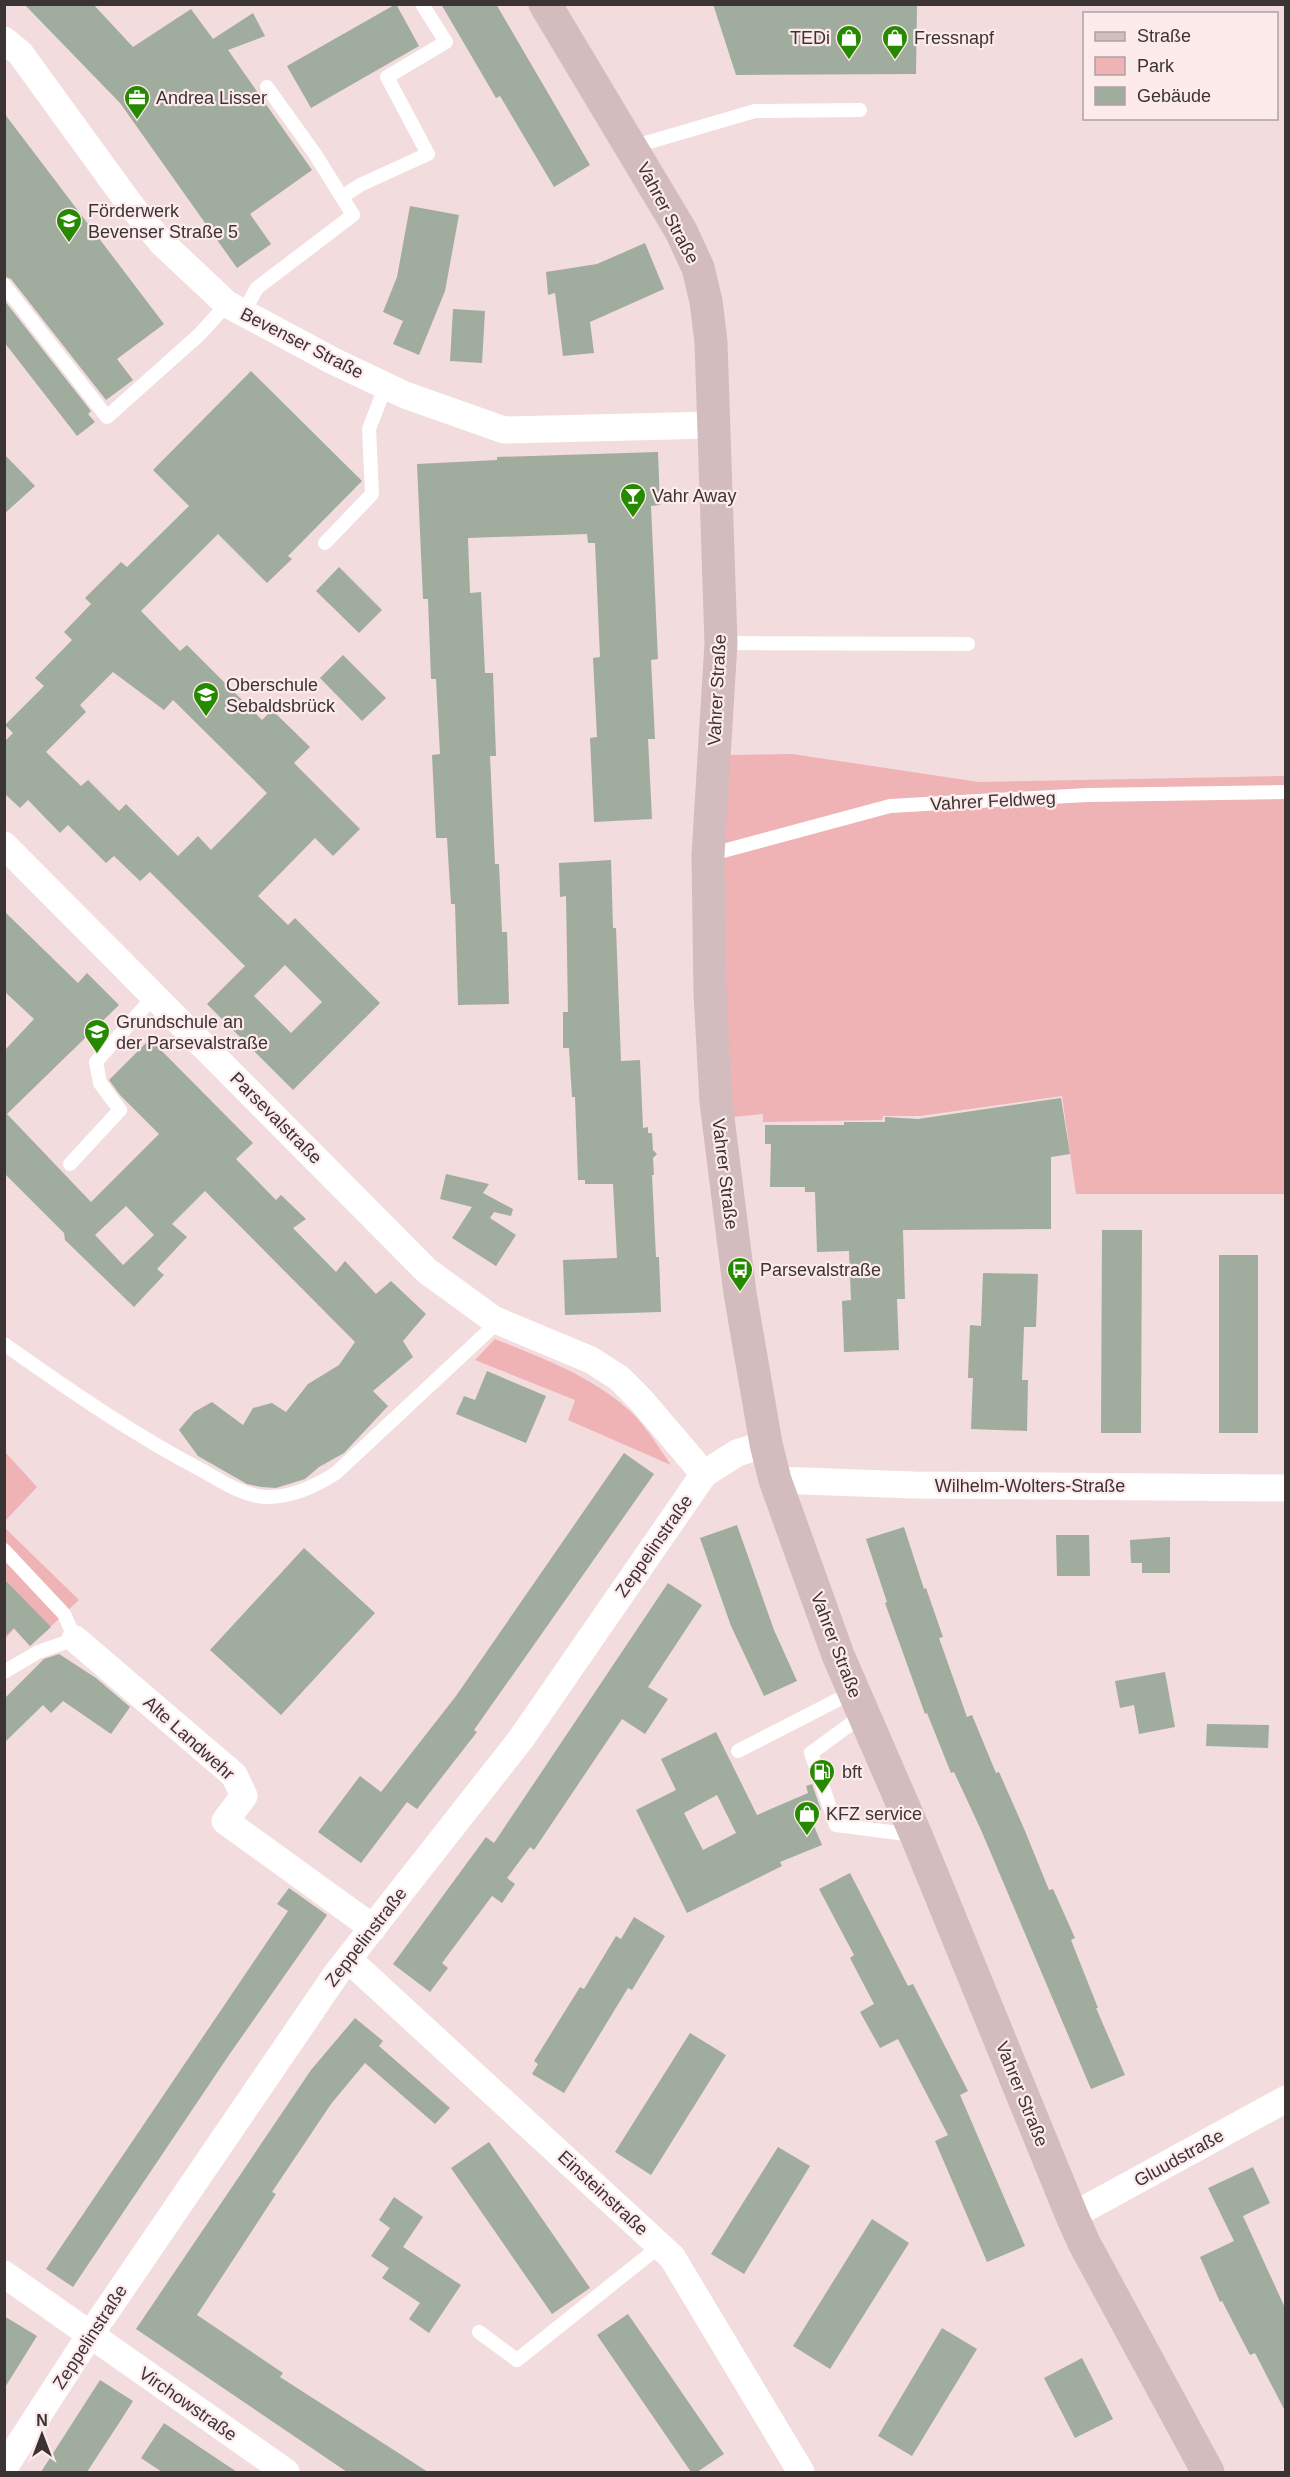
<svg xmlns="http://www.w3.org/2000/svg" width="1290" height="2477" viewBox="0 0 1290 2477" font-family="Arial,sans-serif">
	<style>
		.green { fill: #efb2b5 }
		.building { fill: #a0ac9d; fill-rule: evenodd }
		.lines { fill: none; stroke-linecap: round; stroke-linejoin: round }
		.lane { stroke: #fff; stroke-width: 14 }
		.street { stroke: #fff; stroke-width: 27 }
		.secondary { stroke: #d2bcbd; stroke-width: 33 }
		.labels { text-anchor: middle; stroke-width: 4.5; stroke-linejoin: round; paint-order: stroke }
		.poi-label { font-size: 18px; fill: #3c3334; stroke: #fdeaeb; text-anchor: start }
		.street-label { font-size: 18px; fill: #3c3334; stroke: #fdeaeb }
	</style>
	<rect width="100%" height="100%" fill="#f3dcdd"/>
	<path class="green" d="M 792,754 L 979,782 L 1285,776 L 1285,1194 L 1076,1194 L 1062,1096 L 920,1116 L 883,1116 L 882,1120 L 763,1122 L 763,1114 L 733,1117 L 726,994 L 722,755 Z
		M 495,1339 C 544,1359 594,1377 632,1413 C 647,1428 659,1448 671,1465 L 568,1420 L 575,1400 L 475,1360 Z
		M 5,1452 L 37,1487 L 5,1521 Z
		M 4,1527 L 79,1600 L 30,1646 L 14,1629 L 5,1639 Z"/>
	<path class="building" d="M 24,4 L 93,4 L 133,47 L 191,9 L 213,39 L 253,13 L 265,36 L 228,50 L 312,170 L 250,214 L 271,244 L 237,268 L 120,103 Z
		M 396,4 L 419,46 L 311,108 L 287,66 Z
		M 441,4 L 496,4 L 590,165 L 554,187 L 500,96 L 496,98 Z
		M 713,4 L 917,4 L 916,74 L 736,75 Z
		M 4,113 L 164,324 L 117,359 L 133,380 L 106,400 L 11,279 L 4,276 Z
		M 410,206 L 459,215 L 445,291 L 419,355 L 393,344 L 403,321 L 383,312 L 397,277 Z
		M 645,243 L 664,289 L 590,322 L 594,353 L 563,356 L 555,293 L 548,295 L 546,272 L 597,264 Z
		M 4,300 L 91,411 L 88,414 L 95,422 L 77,436 L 4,342 Z
		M 453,309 L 485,311 L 482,363 L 450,361 Z
		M 251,371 L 362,481 L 288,556 L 292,559 L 267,583 L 218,534 L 141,611 L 180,651 L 187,645 L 262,720 L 272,710 L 310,747 L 294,763 L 360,829 L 333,856 L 315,838 L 258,896 L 288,925 L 295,918 L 380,1003 L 293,1090 L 207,1004 L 245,966 L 150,872 L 140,881 L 114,856 L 106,863 L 68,825 L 60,833 L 28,800 L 20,808 L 4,793 L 4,742 L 13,733 L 5,725 L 44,686 L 35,678 L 72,640 L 64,632 L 91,604 L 85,598 L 121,562 L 127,567 L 189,506 L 153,470 ZM 113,672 L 164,710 L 173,700 L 267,793 L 211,850 L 198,836 L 178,856 L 126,804 L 119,811 L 88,780 L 81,786 L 46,752 L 86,712 L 80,705 ZM 285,965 L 322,1002 L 291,1033 L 254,996 Z
		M 658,452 L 660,505 L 651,506 L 658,659 L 651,660 L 655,739 L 648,739 L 652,819 L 594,822 L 590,738 L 597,737 L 593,658 L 600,657 L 595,543 L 588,543 L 587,534 L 468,538 L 470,593 L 481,592 L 485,673 L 493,673 L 496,756 L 490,756 L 495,864 L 499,864 L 502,932 L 507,932 L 509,1004 L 458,1005 L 455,904 L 451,904 L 447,838 L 436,838 L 432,755 L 440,754 L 436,679 L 431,679 L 428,599 L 423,599 L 417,464 L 497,460 L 497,457 Z
		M 4,454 L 35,486 L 4,514 Z
		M 339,567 L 382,610 L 359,633 L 316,591 Z
		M 343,655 L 386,698 L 362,721 L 320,678 Z
		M 611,860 L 613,928 L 616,928 L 621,1061 L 640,1060 L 643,1128 L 648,1127 L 648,1133 L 652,1133 L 653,1150 L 657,1154 L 653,1158 L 654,1175 L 652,1175 L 656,1257 L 659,1257 L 661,1312 L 565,1315 L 563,1260 L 617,1258 L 613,1184 L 585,1184 L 585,1180 L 578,1180 L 575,1097 L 572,1097 L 569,1048 L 563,1048 L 563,1012 L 568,1012 L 566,896 L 560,897 L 559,863 Z
		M 4,911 L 78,983 L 87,973 L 119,1005 L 7,1114 L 91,1202 L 159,1134 L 120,1095 L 109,1080 L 150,1039 L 253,1143 L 236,1159 L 276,1200 L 281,1195 L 306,1219 L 293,1228 L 336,1272 L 345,1261 L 376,1294 L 391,1281 L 426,1314 L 403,1341 L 413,1357 L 373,1391 L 388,1406 L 344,1453 L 319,1467 L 305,1479 L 276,1488 L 261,1487 L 247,1484 L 198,1456 L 179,1430 L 194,1412 L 212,1402 L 243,1425 L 253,1408 L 272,1403 L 286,1412 L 308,1384 L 339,1365 L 355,1342 L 205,1191 L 172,1224 L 187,1237 L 157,1269 L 164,1275 L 134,1307 L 65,1240 L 64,1233 L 4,1173 L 4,1051 L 34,1019 L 4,991 ZM 126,1206 L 154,1235 L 123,1265 L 95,1235 Z
		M 1061,1098 L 1070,1154 L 1051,1157 L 1051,1229 L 903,1230 L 905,1299 L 897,1299 L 899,1350 L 844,1352 L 842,1301 L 851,1300 L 849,1251 L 817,1252 L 815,1192 L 805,1192 L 805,1187 L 770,1187 L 771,1144 L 765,1144 L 765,1125 L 844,1125 L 844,1122 L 885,1122 L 885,1117 L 918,1119 Z
		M 446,1174 L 489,1184 L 483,1193 L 513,1209 L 511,1216 L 494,1212 L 490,1218 L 516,1235 L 496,1266 L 452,1238 L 472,1207 L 440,1199 Z
		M 1102,1230 L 1142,1230 L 1141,1433 L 1101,1433 Z
		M 1219,1255 L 1258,1255 L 1258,1433 L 1219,1433 Z
		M 983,1273 L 1038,1274 L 1036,1327 L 1024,1327 L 1022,1380 L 1028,1380 L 1027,1431 L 971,1429 L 973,1378 L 968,1378 L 970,1325 L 981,1326 Z
		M 487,1371 L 546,1396 L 526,1443 L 456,1414 L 464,1396 L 475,1400 Z
		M 624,1453 L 654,1474 L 474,1730 L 477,1732 L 417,1809 L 407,1802 L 361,1863 L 318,1832 L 360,1776 L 381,1792 L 456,1696 Z
		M 737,1525 L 774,1630 L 797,1681 L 764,1696 L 731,1626 L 700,1538 Z
		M 904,1527 L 924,1589 L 926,1588 L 943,1637 L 939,1638 L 967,1717 L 972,1715 L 996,1773 L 999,1772 L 1025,1831 L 1049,1890 L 1053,1889 L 1075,1938 L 1071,1940 L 1098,2008 L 1096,2008 L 1125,2075 L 1091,2089 L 981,1830 L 954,1772 L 951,1773 L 927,1713 L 925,1714 L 885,1603 L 887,1602 L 866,1539 Z
		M 1056,1535 L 1089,1535 L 1090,1576 L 1057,1576 Z
		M 1170,1537 L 1170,1573 L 1142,1573 L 1142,1563 L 1131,1563 L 1130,1540 Z
		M 304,1548 L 375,1613 L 281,1715 L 210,1650 Z
		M 4,1579 L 51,1627 L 30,1646 L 14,1628 L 4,1637 Z
		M 668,1583 L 702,1605 L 648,1687 L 668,1699 L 645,1734 L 622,1719 L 534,1850 L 530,1847 L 507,1878 L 515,1884 L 502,1903 L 492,1896 L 442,1963 L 448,1968 L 430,1992 L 393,1964 L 486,1837 L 494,1843 Z
		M 59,1654 L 96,1678 L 130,1707 L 111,1734 L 63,1701 L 51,1713 L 43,1705 L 4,1743 L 4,1699 L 44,1659 Z
		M 1165,1672 L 1175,1727 L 1139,1734 L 1134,1705 L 1120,1708 L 1115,1681 Z
		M 1207,1724 L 1269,1725 L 1268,1748 L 1206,1746 Z
		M 716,1732 L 757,1815 L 808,1793 L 806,1786 L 812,1784 L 821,1810 L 809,1814 L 822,1845 L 780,1862 L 782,1866 L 687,1913 L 636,1810 L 676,1790 L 661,1759 ZM 717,1795 L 736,1833 L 703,1850 L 684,1813 Z
		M 850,1873 L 908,1986 L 913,1984 L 968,2091 L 960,2095 L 1025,2246 L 987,2262 L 935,2141 L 948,2135 L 898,2039 L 880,2048 L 860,2012 L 874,2004 L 850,1958 L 854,1955 L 819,1889 Z
		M 289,1888 L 327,1915 L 229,2055 L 73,2287 L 46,2269 L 288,1911 L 277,1904 Z
		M 634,1917 L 665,1936 L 632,1990 L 628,1988 L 564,2093 L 532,2074 L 538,2064 L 534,2061 L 580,1987 L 584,1989 L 616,1936 L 621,1939 Z
		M 355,2018 L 383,2041 L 379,2046 L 450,2108 L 435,2124 L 365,2063 L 331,2104 L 272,2192 L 276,2194 L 197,2315 L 283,2373 L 280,2377 L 428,2472 L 347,2472 L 136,2329 L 311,2070 Z
		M 690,2033 L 726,2055 L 651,2175 L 615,2152 Z
		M 489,2142 L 590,2288 L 552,2314 L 451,2168 Z
		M 778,2147 L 810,2166 L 744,2274 L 711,2254 Z
		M 1253,2167 L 1270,2203 L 1243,2216 L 1286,2310 L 1286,2413 L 1255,2353 L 1250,2355 L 1222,2301 L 1220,2302 L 1200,2257 L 1234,2241 L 1208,2188 Z
		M 394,2197 L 423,2217 L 403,2247 L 461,2285 L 429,2333 L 409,2319 L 420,2303 L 382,2278 L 389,2268 L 371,2256 L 390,2228 L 379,2220 Z
		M 872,2219 L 909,2243 L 830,2369 L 793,2346 Z
		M 628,2314 L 724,2454 L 697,2472 L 691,2472 L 597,2335 Z
		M 4,2316 L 37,2336 L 4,2389 Z
		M 942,2328 L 977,2349 L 912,2456 L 878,2436 Z
		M 1082,2358 L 1113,2419 L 1075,2438 L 1044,2378 Z
		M 100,2380 L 133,2401 L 121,2420 L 87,2472 L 41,2472 Z
		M 164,2423 L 201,2448 L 237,2472 L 162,2472 L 141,2458 Z"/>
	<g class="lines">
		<path class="lane" d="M 632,147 L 755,111 L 860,110
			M 342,197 L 360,185 L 428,154 L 387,77 L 446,42 L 422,4
			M 4,285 L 107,417 L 200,334 L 227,304
			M 243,313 L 257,288 L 353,215 L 315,154 L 267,87
			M 325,543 L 372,494 L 369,429 L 386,385
			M 721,643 L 968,644
			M 708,855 L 890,806 L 1087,795 L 1286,792
			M 70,1164 L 120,1110 L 100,1083 L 96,1062 L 154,996
			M 4,1344 C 69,1390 134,1435 205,1472 C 224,1483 246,1497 268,1497 C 293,1497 316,1486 336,1473 L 499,1321
			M 4,1550 L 64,1614 L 75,1639 L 38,1652 L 4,1672
			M 863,1715 L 811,1753 L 836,1825 L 914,1835
			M 738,1751 L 853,1692
			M 479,2332 L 517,2360 L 660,2246"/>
		<path class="street" d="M 4,40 L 20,53 L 129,203 L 162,243 L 227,304 L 255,319 L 333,361 L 405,395 L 504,430 L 714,425
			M 4,845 L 427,1271 L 493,1319 L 591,1360 L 619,1378 L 641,1400 L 704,1474
			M 775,1480 L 914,1485 L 1286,1488
			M 75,1639 L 234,1775 L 244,1796 L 225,1821 L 373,1928
			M 348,1959 L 672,2257 L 801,2472
			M 1072,2216 L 1286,2099
			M 4,2274 L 286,2472
			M 4,2468 L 90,2335 L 337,1973 L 521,1739 L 704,1474 L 737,1453 L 766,1444"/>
		<path class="secondary" d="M 545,4 L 681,231 L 698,268 L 706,301 L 711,342 L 721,643 L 708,855 L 710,993 L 716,1102 L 740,1293 L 766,1444 L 775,1480 L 838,1655 L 916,1835 L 1072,2216 L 1084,2243 L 1208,2472"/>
	</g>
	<defs>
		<symbol id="shop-pin" viewBox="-11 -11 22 30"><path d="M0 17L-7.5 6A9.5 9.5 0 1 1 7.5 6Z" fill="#268a00" stroke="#fdeaeb"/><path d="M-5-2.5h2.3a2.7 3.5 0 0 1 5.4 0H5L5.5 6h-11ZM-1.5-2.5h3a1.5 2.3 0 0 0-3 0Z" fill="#fff"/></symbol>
		<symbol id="office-pin" viewBox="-11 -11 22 30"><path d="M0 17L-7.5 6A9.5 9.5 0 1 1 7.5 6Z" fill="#268a00" stroke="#fdeaeb"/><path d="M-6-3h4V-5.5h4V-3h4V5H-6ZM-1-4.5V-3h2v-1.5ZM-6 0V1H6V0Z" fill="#fff"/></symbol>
		<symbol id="school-pin" viewBox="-11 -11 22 30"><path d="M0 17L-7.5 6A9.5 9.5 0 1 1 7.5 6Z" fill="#268a00" stroke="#fdeaeb"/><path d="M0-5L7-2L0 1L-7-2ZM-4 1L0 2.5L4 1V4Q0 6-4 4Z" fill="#fff"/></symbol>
		<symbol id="bar-pin" viewBox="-11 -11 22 30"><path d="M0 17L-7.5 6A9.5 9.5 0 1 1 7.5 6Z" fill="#268a00" stroke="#fdeaeb"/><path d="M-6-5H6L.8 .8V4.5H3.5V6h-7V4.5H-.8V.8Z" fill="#fff"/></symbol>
		<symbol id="bus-pin" viewBox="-11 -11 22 30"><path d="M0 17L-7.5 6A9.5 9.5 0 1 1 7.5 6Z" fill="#268a00" stroke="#fdeaeb"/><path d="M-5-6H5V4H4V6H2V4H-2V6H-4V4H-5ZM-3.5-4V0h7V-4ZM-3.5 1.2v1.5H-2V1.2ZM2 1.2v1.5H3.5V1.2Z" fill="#fff"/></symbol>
		<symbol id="fuel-pin" viewBox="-11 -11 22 30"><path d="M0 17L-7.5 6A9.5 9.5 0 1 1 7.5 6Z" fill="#268a00" stroke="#fdeaeb"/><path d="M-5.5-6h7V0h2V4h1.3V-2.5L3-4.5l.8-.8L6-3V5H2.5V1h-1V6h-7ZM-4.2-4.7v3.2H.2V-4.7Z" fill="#fff"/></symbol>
	</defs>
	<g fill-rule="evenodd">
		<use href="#shop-pin" x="834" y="23" width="30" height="40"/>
		<use href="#shop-pin" x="880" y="23" width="30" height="40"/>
		<use href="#office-pin" x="122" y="83" width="30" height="40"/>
		<use href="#school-pin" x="54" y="206" width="30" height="40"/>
		<use href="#bar-pin" x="618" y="481" width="30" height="40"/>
		<use href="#school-pin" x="191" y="680" width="30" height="40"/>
		<use href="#school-pin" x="82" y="1017" width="30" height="40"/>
		<use href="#bus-pin" x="725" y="1255" width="30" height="40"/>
		<use href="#fuel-pin" x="807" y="1757" width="30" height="40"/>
		<use href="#shop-pin" x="792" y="1799" width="30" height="40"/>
	</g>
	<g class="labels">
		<g class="poi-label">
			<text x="830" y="44" text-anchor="end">TEDi</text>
			<text x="914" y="44">Fressnapf</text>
			<text x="156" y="104">Andrea Lisser</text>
			<text x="88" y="217">Förderwerk<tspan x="88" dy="21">Bevenser Straße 5</tspan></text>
			<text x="652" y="502">Vahr Away</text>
			<text x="226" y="691">Oberschule<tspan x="226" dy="21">Sebaldsbrück</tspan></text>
			<text x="116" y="1028">Grundschule an<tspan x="116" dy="21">der Parsevalstraße</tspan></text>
			<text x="760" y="1276">Parsevalstraße</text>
			<text x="842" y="1778">bft</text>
			<text x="826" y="1820">KFZ service</text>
		</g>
		<g class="street-label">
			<text transform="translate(668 213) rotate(62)" y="6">Vahrer Straße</text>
			<text transform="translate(302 343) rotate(27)" y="6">Bevenser Straße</text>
			<text transform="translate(717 690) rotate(-87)" y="6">Vahrer Straße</text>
			<text transform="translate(993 801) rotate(-3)" y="6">Vahrer Feldweg</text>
			<text transform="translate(276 1118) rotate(45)" y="6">Parsevalstraße</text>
			<text transform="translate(725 1174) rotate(83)" y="6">Vahrer Straße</text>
			<text x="1030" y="1492">Wilhelm-Wolters-Straße</text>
			<text transform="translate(654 1546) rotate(-55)" y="6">Zeppelinstraße</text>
			<text transform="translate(836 1645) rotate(69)" y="6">Vahrer Straße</text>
			<text transform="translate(189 1738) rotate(42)" y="6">Alte Landwehr</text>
			<text transform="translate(366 1937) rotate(-52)" y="6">Zeppelinstraße</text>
			<text transform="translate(1022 2094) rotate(68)" y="6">Vahrer Straße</text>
			<text transform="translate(1179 2158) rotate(-29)" y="6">Gluudstraße</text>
			<text transform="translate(603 2193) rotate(43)" y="6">Einsteinstraße</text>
			<text transform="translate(90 2337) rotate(-57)" y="6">Zeppelinstraße</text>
			<text transform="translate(188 2404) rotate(35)" y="6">Virchowstraße</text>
		</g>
	</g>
	<rect width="1290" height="2477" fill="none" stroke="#3c3334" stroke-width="12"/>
	<rect x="1083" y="12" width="195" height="108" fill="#fdeaeb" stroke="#b0a1a2" stroke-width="1.5"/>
	<rect x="1095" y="32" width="30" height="9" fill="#d2bcbd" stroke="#b0a1a2" stroke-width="1.5"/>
	<text x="1137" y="42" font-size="18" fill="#3c3334">Straße</text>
	<rect x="1095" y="57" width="30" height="18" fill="#efb2b5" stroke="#b0a1a2" stroke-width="1.5"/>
	<text x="1137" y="72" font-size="18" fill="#3c3334">Park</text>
	<rect x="1095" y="87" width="30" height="18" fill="#a0ac9d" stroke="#b0a1a2" stroke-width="1.5"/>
	<text x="1137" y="102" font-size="18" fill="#3c3334">Gebäude</text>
	<g transform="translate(42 2435)" stroke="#fdeaeb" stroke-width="4.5" paint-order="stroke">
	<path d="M0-4.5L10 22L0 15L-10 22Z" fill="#3c3334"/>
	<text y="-9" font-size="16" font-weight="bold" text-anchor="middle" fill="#3c3334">N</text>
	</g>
</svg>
